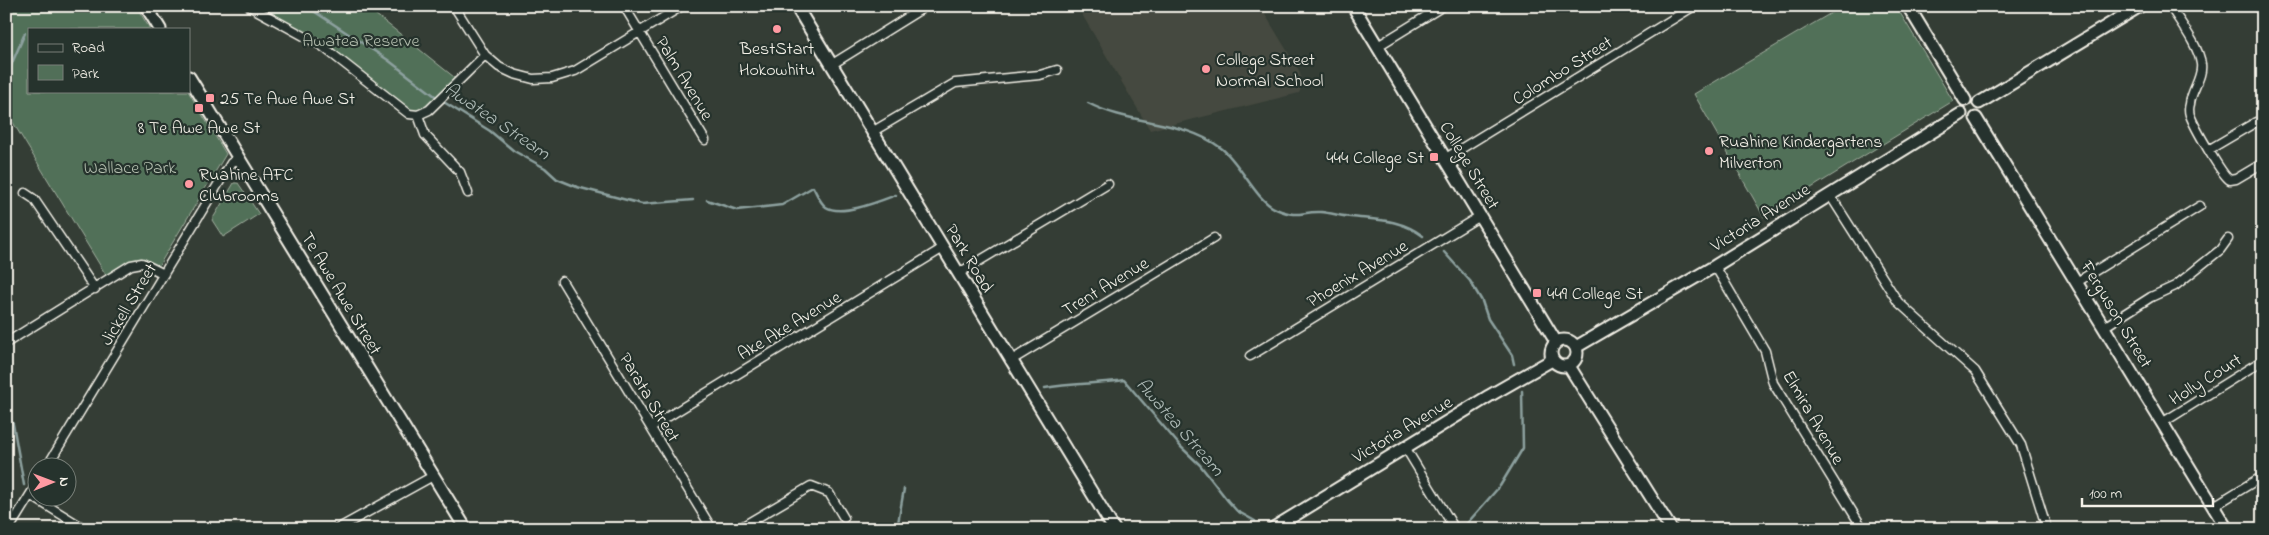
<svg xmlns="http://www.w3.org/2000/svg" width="2269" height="535" viewBox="0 0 2269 535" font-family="'Indie Flower',sans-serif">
<rect width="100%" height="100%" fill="#343d35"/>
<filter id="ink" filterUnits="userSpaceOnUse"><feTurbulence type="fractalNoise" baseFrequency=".02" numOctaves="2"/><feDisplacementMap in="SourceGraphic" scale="10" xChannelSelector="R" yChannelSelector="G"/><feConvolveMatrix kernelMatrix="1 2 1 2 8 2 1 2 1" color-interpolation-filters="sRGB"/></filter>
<g filter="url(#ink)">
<path fill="#45493f" d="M1077,6H1260L1300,72L1302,87L1299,93L1150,130Z"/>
<path fill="#516f58" stroke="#a2b0a0" d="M6,6H136L150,29H29V91H188L226,154L158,267L142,263L109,280L6,111Z
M249,6H365L459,81L429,110L409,114L322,46Z
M1843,6H1896L1953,101L1764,217L1694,94Z
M234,183H238L259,214L223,237L212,220Z"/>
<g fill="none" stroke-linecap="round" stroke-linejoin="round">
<path stroke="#8da19f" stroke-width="2.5" d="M306,6L388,60L439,99L490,131L514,151L545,168L557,179L577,187L642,204L693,200
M6,77L25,33
M1088,103C1129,125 1183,119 1221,148C1240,162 1255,200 1276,209C1299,219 1301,211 1321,212C1331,213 1341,216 1351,217C1378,220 1400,219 1423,236
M707,200L737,210L782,205L813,187C817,194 820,203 826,207C841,217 880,201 896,195
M1444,252L1470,281L1482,301L1488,319L1512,355L1514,364
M1045,388C1071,383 1098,384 1124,380L1181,447L1200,465L1228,501L1237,511L1255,521
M6,415L13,424L24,485
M1463,528L1500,486L1523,448L1522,391
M897,529L904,489"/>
<g stroke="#f4f1e8" stroke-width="11">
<path id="street" d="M249,6L322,46L409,114L418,115L429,110L485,55
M454,6L485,55L499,67L514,74L533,79L552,78L575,71L682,6
M624,6L705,140
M2170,6C2179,21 2199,46 2201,64C2203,78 2191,90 2190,104C2189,107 2189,112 2190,115C2194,126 2222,176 2230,180L2236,179L2263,163
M1378,46L1443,6
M831,65L926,6
M418,115L425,135L460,172L468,193
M872,132L955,83L1040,75L1057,70
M2210,149L2256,122L2263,120
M1446,158L1694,6
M25,193L34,199L95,289
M1830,195L1898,302L1975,371L2021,445L2047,529
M1715,266L1765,351L1773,383L1863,529
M959,273L1108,184
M562,281L712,529
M2077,282L2200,206
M2104,327L2151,297L2175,286L2220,250L2228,239
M6,343L131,265L142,263L164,274
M1250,356L1480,216
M1010,361L1214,238
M2162,423L2263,360
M651,427L943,248
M1405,447L1455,529
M46,468L231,163L238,159
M30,495L85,529
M2214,506L2263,476
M9,529L38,482
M337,529L433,476
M738,529L811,486L829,493L844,518"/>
</g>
<g stroke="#f4f1e8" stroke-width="15">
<path id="secondary" d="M146,6L160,29
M796,6L1114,529
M1353,6L1556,342
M1908,6L1965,100
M189,77L466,529
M1979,103L2140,6
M1976,118L2227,529
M1551 353a13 13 0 1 1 26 0a13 13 0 1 1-26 0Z
M1576,347L1715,266L1961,114
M1569,366L1671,529
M1272,529L1489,396L1552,360"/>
</g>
<use href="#street" stroke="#26332d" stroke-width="8"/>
<use href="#secondary" stroke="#26332d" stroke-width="11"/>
</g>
</g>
<g fill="#ff9aa2" stroke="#26332d" stroke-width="2">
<circle cx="777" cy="29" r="5"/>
<circle cx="1206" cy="69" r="5"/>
<rect x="205" y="93" width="10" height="10" rx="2.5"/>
<rect x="194" y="103" width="10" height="10" rx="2.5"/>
<circle cx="1709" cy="151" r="5"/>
<rect x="1429" y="152" width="10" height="10" rx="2.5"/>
<circle cx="189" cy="184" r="5"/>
<rect x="1532" y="288" width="10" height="10" rx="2.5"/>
</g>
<g text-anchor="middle" stroke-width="4.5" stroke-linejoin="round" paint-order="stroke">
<g font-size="18" fill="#b3bdae" stroke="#26332d">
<text x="361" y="46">Awatea Reserve</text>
<text x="130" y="173">Wallace Park</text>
</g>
<g font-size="18" fill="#f4f1e8" stroke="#26332d" text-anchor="start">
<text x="777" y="54" text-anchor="middle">BestStart<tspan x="777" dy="21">Hokowhitu</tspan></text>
<text x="1216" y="65">College Street<tspan x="1216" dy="21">Normal School</tspan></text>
<text x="220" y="104">25 Te Awe Awe St</text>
<text x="199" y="133" text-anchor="middle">8 Te Awe Awe St</text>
<text x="1719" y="147">Ruahine Kindergartens<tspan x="1719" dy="21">Milverton</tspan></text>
<text x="1424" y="163" text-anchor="end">444 College St</text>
<text x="199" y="180">Ruahine AFC<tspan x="199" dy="21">Clubrooms</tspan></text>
<text x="1547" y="299">449 College St</text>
</g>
<g font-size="18" fill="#f4f1e8" stroke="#26332d">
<text transform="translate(1562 70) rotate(-32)" y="6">Colombo Street</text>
<text transform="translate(685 78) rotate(59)" y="6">Palm Avenue</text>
<text transform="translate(1470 165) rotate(59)" y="6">College Street</text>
<text transform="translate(1760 217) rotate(-32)" y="6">Victoria Avenue</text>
<text transform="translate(970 258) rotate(59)" y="6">Park Road</text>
<text transform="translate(1357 273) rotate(-31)" y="6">Phoenix Avenue</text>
<text transform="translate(1105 286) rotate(-31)" y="6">Trent Avenue</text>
<text transform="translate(342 293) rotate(59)" y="6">Te Awe Awe Street</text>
<text transform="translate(128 304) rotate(-59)" y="6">Jickell Street</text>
<text transform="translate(2117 314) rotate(59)" y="6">Ferguson Street</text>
<text transform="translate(789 325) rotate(-31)" y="6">Ake Ake Avenue</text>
<text transform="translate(2205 379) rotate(-32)" y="6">Holly Court</text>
<text transform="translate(650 397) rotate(59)" y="6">Parata Street</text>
<text transform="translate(1814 417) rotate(60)" y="6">Elmira Avenue</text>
<text transform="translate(1402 429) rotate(-31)" y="6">Victoria Avenue</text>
</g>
<g font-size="19" font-style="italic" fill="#afbbb7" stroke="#26332d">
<text transform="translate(498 120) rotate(34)" y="7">Awatea Stream</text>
<text transform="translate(1181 426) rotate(49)" y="7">Awatea Stream</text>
</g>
</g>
<rect width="2269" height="535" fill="none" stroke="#26332d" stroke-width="25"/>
<rect x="12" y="12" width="2244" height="510" fill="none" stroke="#f4f1e8" stroke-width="2" filter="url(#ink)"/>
<rect x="28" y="28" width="162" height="65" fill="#26332d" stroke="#787f78"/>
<rect x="38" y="44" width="25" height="8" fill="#26332d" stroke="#787f78"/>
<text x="72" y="52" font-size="15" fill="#f4f1e8">Road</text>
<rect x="38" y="65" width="25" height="15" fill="#516f58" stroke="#787f78"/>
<text x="72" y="78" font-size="15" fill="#f4f1e8">Park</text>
<g transform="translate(52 482) rotate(89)"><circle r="24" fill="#26332d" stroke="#787f78"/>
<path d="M0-4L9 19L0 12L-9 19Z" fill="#ff9aa2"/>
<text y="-8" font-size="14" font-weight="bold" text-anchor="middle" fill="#f4f1e8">N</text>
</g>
<path d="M2082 498v8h131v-8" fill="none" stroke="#f4f1e8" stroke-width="2.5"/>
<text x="2089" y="498" font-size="15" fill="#f4f1e8" stroke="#26332d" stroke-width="4" paint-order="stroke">100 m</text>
</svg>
